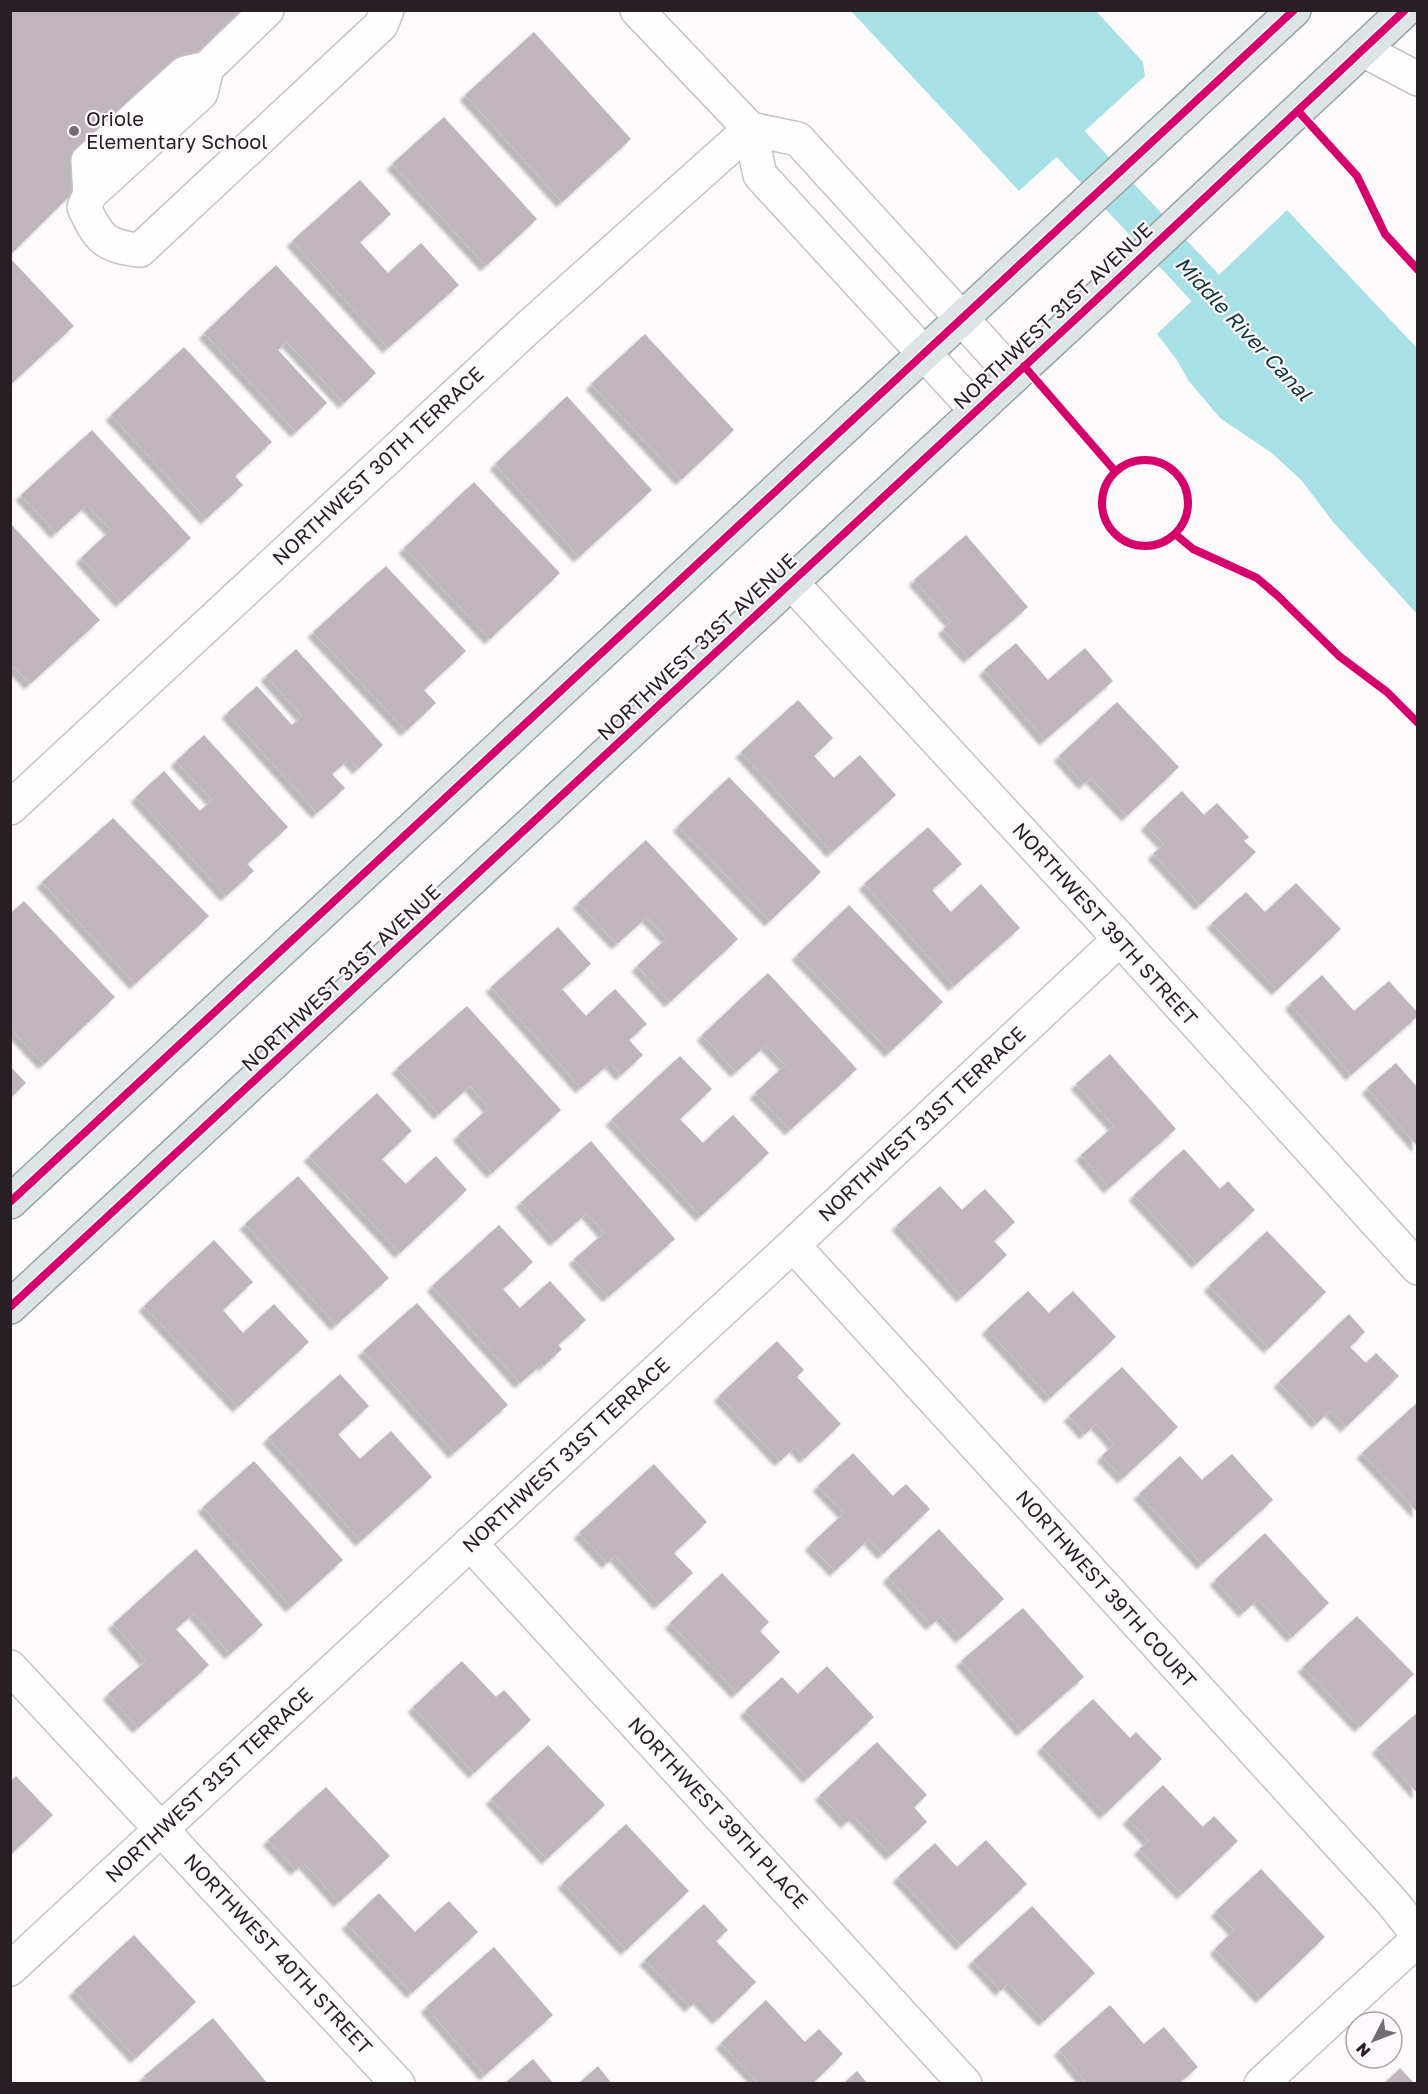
<svg xmlns="http://www.w3.org/2000/svg" width="1428" height="2094" viewBox="0 0 1428 2094" font-family="'Golos Text',sans-serif">
<defs>
<filter id="shadow"><feDropShadow dx="-5.5" dy="5.5" stdDeviation="1.5" flood-color="#0004"/></filter>
</defs>
<rect width="100%" height="100%" fill="#fdfafc"/>
<path fill="#a8e1e5" d="M851,11H1096L1143,62L1145,76L1019,191Z
M1287,210L1417,348V614L1333,522L1302,481L1273,454L1220,418L1188,380L1177,360L1157,334Z"/>
<g fill="none" stroke-linecap="round" stroke-linejoin="round">
<path stroke="#a8e1e5" stroke-width="38" d="M1036,107L1241,326"/>
</g>
<path fill="#c0b5bc" filter="url(#shadow)" d="M10,10H258L13,252L10,251Z
M534,32L631,139L562,202L465,95Z
M444,117L537,219L486,266L392,164Z
M360,180L391,214L360,242L388,273L421,243L459,285L388,348L292,241Z
M10,258L74,326L10,385Z
M276,265L376,373L344,403L287,342L278,350L327,403L296,432L204,333Z
M645,334L734,430L681,480L591,384Z
M184,347L272,442L235,476L243,485L206,519L111,415Z
M567,396L652,490L579,557L495,464Z
M92,430L191,538L121,602L81,558L111,530L87,505L56,533L21,495Z
M474,482L560,573L490,639L404,548Z
M10,523L100,620L30,684L10,663Z
M966,535L1028,607L969,658L943,629L951,622L914,580Z
M386,566L466,651L424,690L436,703L406,731L313,632Z
M1016,643L1048,680L1085,648L1113,681L1045,740L984,670Z
M296,649L383,745L358,769L349,759L332,774L345,788L317,813L227,713L257,686L292,725L302,716L266,676Z
M798,700L833,738L814,756L834,778L860,755L896,795L832,852L741,752Z
M1117,702L1179,767L1127,816L1091,778L1084,784L1059,756Z
M204,735L288,827L247,864L254,871L226,896L136,797L164,771L200,811L212,800L176,761Z
M729,777L821,872L770,921L678,826Z
M1182,791L1204,815L1217,803L1249,837L1244,841L1256,852L1200,905L1153,854L1164,844L1146,825Z
M113,818L209,916L135,984L42,882Z
M928,827L962,864L932,890L951,912L981,884L1020,928L954,986L864,884Z
M646,840L738,939L670,1002L637,966L667,938L647,917L617,944L578,903Z
M1296,883L1341,929L1277,990L1212,923L1246,892L1265,912Z
M24,901L115,997L44,1064L10,1028V914Z
M849,905L943,1002L890,1052L797,955Z
M558,927L591,964L562,989L586,1016L615,989L647,1024L629,1040L643,1055L621,1075L610,1063L581,1088L491,987Z
M768,973L857,1069L790,1130L755,1093L785,1065L766,1045L736,1072L702,1035Z
M1322,975L1354,1011L1389,981L1418,1013V1016L1351,1075L1290,1004Z
M467,1006L561,1110L492,1173L458,1135L489,1108L470,1086L439,1114L397,1068Z
M1110,1054L1176,1129L1109,1188L1081,1155L1114,1126L1076,1084Z
M680,1056L712,1089L680,1119L703,1143L733,1115L769,1153L701,1216L611,1120Z
M1396,1063L1418,1088V1147L1367,1088Z
M10,1066L26,1083L10,1098Z
M377,1093L412,1131L382,1159L406,1184L436,1156L467,1190L400,1253L309,1156Z
M591,1141L675,1239L608,1297L574,1259L604,1233L587,1213L555,1241L521,1202Z
M1184,1149L1220,1189L1228,1181L1255,1210L1197,1263L1134,1195Z
M298,1176L389,1278L336,1325L245,1224Z
M940,1186L962,1210L985,1189L1015,1222L994,1241L1007,1255L962,1297L897,1225Z
M499,1225L533,1262L503,1289L520,1308L550,1281L586,1320L558,1345L562,1349L544,1366L542,1364L520,1383L432,1286Z
M1267,1231L1326,1292L1269,1348L1209,1286Z
M214,1240L253,1282L223,1310L243,1333L274,1304L309,1342L238,1407L144,1306Z
M1028,1291L1049,1313L1073,1291L1116,1337L1050,1398L987,1329Z
M417,1303L508,1405L454,1453L363,1351Z
M1349,1314L1365,1332L1350,1347L1366,1363L1376,1353L1399,1376L1346,1427L1330,1411L1317,1423L1279,1382Z
M777,1341L804,1370L797,1377L841,1424L805,1458L795,1447L780,1461L719,1396Z
M1122,1367L1178,1427L1123,1478L1102,1456L1114,1444L1096,1424L1085,1434L1069,1416Z
M340,1374L369,1406L338,1434L360,1459L391,1431L432,1477L361,1541L268,1438Z
M1418,1402V1513L1362,1453Z
M853,1453L893,1496L906,1484L930,1509L883,1554L869,1539L835,1571L810,1545L844,1513L818,1486Z
M1232,1454L1273,1500L1202,1564L1139,1494L1180,1456L1202,1480Z
M254,1461L343,1560L291,1607L203,1507Z
M654,1464L707,1522L674,1553L693,1573L659,1604L615,1556L607,1563L579,1533Z
M939,1529L1004,1599L961,1638L941,1616L931,1625L888,1577Z
M1265,1533L1329,1603L1292,1637L1258,1599L1244,1612L1215,1580Z
M196,1549L263,1625L230,1654L194,1613L176,1629L209,1665L138,1728L108,1694L146,1661L113,1624Z
M722,1573L769,1622L760,1631L780,1652L737,1693L670,1623Z
M1023,1608L1084,1677L1022,1731L961,1661Z
M1357,1616L1414,1674L1360,1727L1303,1667Z
M462,1661L496,1697L504,1690L531,1720L474,1773L413,1707Z
M827,1666L874,1717L808,1778L745,1711L782,1677L798,1694Z
M1093,1699L1130,1738L1136,1732L1162,1759L1105,1814L1042,1747Z
M1418,1712V1794L1377,1748Z
M877,1742L927,1795L914,1807L927,1822L891,1855L854,1816L846,1823L820,1795Z
M548,1745L605,1805L547,1859L491,1799Z
M16,1776L53,1815L10,1855V1782Z
M1163,1785L1203,1827L1214,1816L1238,1841L1182,1894L1139,1849L1149,1841L1128,1819Z
M326,1787L390,1856L339,1902L304,1863L296,1870L268,1840Z
M626,1824L689,1891L626,1950L563,1883Z
M986,1840L1027,1884L961,1945L898,1877L935,1843L957,1867Z
M1261,1869L1325,1937L1261,1998L1215,1949L1234,1930L1216,1911Z
M379,1893L415,1932L449,1901L478,1932L412,1993L347,1924Z
M704,1904L728,1930L716,1941L756,1982L718,2019L698,1999L690,2007L645,1960Z
M1032,1906L1095,1973L1044,2021L1008,1983L1001,1991L973,1961Z
M134,1935L196,2002L136,2058L74,1991Z
M494,1947L553,2015L485,2075L426,2007Z
M766,2000L805,2042L819,2029L843,2054L812,2084H759L721,2043Z
M1110,2005L1144,2044L1164,2027L1198,2067L1178,2084H1087L1059,2050Z
M213,2018L268,2084H150L144,2076Z
M533,2059L554,2084H504Z
M598,2066L612,2084H578Z
M1400,2068L1415,2084H1384Z
M857,2071L868,2084H843Z"/>
<g fill="none" stroke-linecap="round" stroke-linejoin="round">
<g stroke="#c8c2c6" stroke-width="36">
<path id="minor" d="M267,10L207,68L201,93L90,194L84,207C98,238 105,247 140,250L381,25L387,10
M637,10L750,129L760,175L976,410
M1363,50L1418,79
M750,129L798,139L1014,376
M90,194L88,161L185,73L207,68
M791,582L1120,939L1418,1268
M10,808L532,324L750,129
M793,1245L1392,1902L1418,1935
M470,1543L965,2084
M10,1667L398,2084
M10,1969L793,1245L1120,939
M1261,2084L1418,1939"/>
</g>
<g stroke="#99a4a6" stroke-width="36">
<path id="major" d="M10,1202L1294,10
M10,1307L1097,299L1405,10"/>
</g>
<use href="#minor" stroke="#fffeff" stroke-width="33"/>
<use href="#major" stroke="#dde4e5" stroke-width="33"/>
<g stroke="#fef9fc" stroke-width="11">
<path id="cycleway" d="M1298,111L1357,176L1385,234L1418,270
M1024,366L1115,471
M1102 503a43 43 0 1 1 86 0a43 43 0 1 1-86 0Z
M1175,534L1193,549L1257,578L1278,596L1339,656L1387,692L1418,723
M10,1202L1294,10
M10,1307L1097,299L1405,10"/>
</g>
<use href="#cycleway" stroke="#d6006c" stroke-width="8"/>
</g>
<circle fill="#736c70" stroke="#fef9fc" stroke-width="2" cx="74" cy="131" r="6"/>
<g text-anchor="middle" stroke-width="4.5" stroke-linejoin="round" paint-order="stroke">
<g font-size="20" fill="#281f25" stroke="#fef9fc" text-anchor="start">
<text x="86" y="126">Oriole<tspan x="86" dy="23">Elementary School</tspan></text>
</g>
<g font-size="20" fill="#281f25" stroke="#fef9fc">
<text transform="translate(1053 316) rotate(-43)" y="7">NORTHWEST 31ST AVENUE</text>
<text transform="translate(378 466) rotate(-43)" y="7">NORTHWEST 30TH TERRACE</text>
<text transform="translate(697 647) rotate(-43)" y="7">NORTHWEST 31ST AVENUE</text>
<text transform="translate(1105 924) rotate(48)" y="7">NORTHWEST 39TH STREET</text>
<text transform="translate(341 978) rotate(-43)" y="7">NORTHWEST 31ST AVENUE</text>
<text transform="translate(922 1124) rotate(-43)" y="7">NORTHWEST 31ST TERRACE</text>
<text transform="translate(566 1455) rotate(-43)" y="7">NORTHWEST 31ST TERRACE</text>
<text transform="translate(1106 1589) rotate(48)" y="7">NORTHWEST 39TH COURT</text>
<text transform="translate(209 1785) rotate(-43)" y="7">NORTHWEST 31ST TERRACE</text>
<text transform="translate(718 1813) rotate(47)" y="7">NORTHWEST 39TH PLACE</text>
<text transform="translate(278 1954) rotate(47)" y="7">NORTHWEST 40TH STREET</text>
</g>
<g font-size="21" font-style="italic" fill="#123a3c" stroke="#fef9fc">
<text transform="translate(1243 329) rotate(47)" y="7">Middle River Canal</text>
</g>
</g>
<rect width="1428" height="2094" fill="none" stroke="#281f25" stroke-width="24"/>
<g transform="translate(1374 2040) rotate(228)"><circle r="28" fill="#fef9fc" stroke="#a8a2a6" stroke-width="1.5"/>
<path d="M0-4.5L10 22L0 15L-10 22Z" fill="#736c70"/>
<text y="-9" font-size="16" font-weight="bold" text-anchor="middle" fill="#281f25">N</text>
</g>
</svg>
